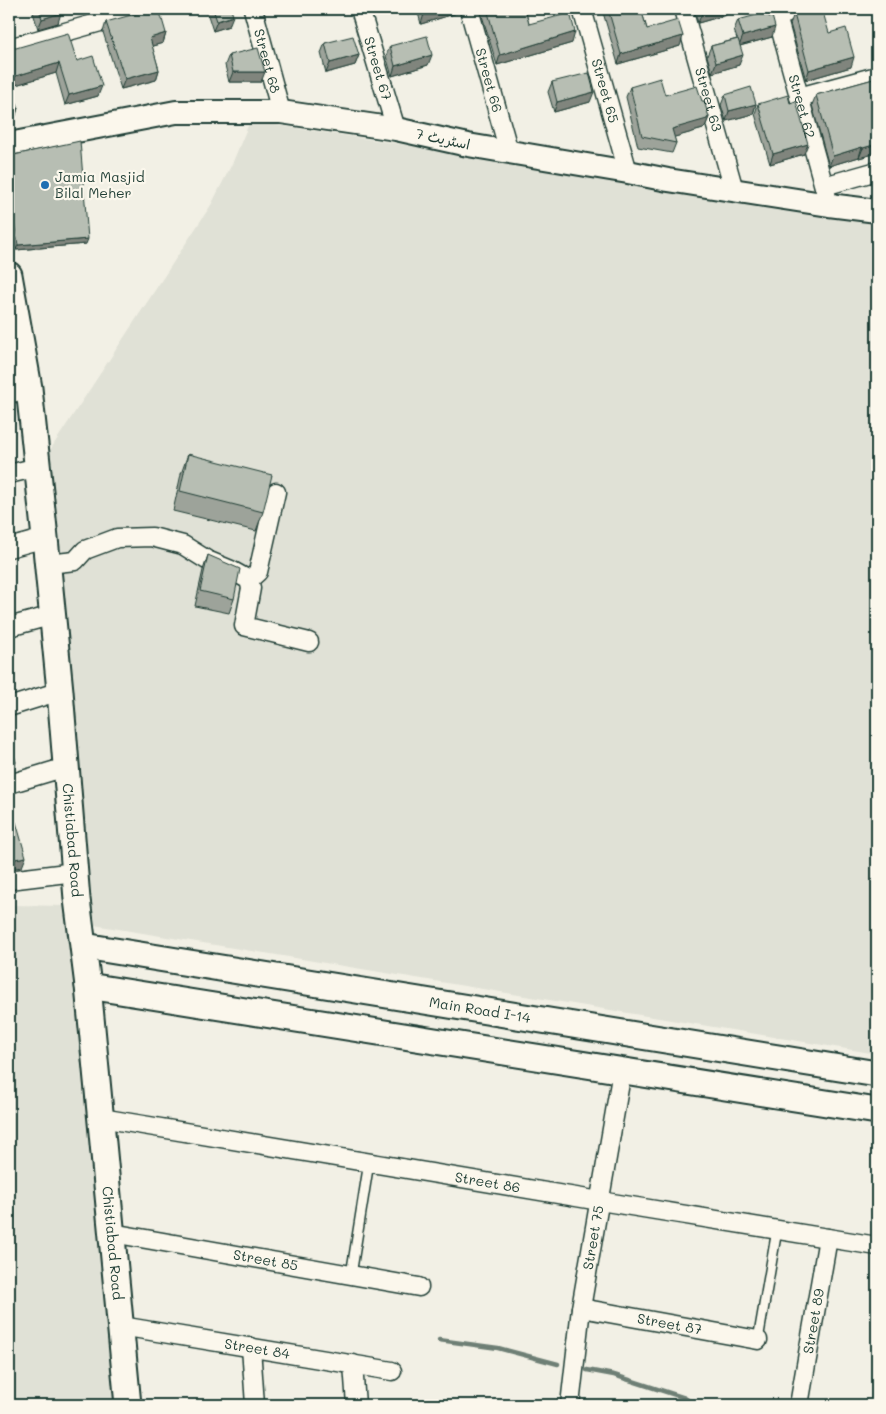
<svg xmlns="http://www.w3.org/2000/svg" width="886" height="1414" viewBox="0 0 886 1414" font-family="Mali,'Playpen Sans Arabic',sans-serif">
<rect width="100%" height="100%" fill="#f2f0e5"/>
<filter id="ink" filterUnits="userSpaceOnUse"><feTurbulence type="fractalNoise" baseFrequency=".02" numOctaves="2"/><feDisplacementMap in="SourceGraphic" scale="10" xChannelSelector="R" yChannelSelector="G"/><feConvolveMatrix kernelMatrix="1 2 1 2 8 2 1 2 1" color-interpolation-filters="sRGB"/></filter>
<g filter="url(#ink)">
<path fill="#e0e1d6" d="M250,121L877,217V1054L94,925L50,450L211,205L232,164Z
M9,905L67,906L95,1184L114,1405H9Z"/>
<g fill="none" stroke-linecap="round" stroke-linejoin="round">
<path stroke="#6e7f75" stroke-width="4.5" d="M439,1340L498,1348L558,1364
M587,1370L614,1375L685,1398L695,1405"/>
<g stroke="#1f3d34" stroke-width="12">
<path id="service" d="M351,1275L369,1162
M758,1340L777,1230"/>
</g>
<g stroke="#1f3d34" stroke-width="21">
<g id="minor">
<path id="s1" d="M253,9L281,112"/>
<path id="s2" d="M360,9L396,129"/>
<path id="s3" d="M469,9L509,152"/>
<path id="s4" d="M582,9L628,172"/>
<path id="s5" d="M683,9L734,190"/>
<path id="s6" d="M775,9L829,205"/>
<path d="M778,16L803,9"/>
<path d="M9,48L146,9"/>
<path d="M799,97L877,76"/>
<path d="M824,186L877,171"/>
<path d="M9,394L29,388"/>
<path d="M9,474L38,467"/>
<path d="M9,548L45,538"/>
<path d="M48,564L75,561L85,550L117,538L152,537L183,545L207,560L231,570L249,580L251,588L244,626L309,642"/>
<path d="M249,580L258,572L276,492"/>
<path d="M9,627L53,615"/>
<path d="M9,707L60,691"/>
<path d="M9,784L66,767"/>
<path d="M9,880L75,872"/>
<path id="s7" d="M101,1118L600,1201L877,1246"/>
<path id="s8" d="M112,1233L419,1287"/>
<path id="s9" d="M581,1308L758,1340"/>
<path id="s10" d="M121,1326L392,1371"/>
<path d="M251,1347L255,1405"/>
<path d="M353,1364L356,1405"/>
<path id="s11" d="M570,1405L581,1308L622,1071"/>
<path id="s12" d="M799,1405L828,1238"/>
</g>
</g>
<g stroke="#1f3d34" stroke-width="26">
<path id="tertiary" d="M9,144L176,112H281L396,129L468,145L628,172L668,180L829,205L877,211"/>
</g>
<g stroke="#1f3d34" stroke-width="29">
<g id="secondary">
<path id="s13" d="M9,275L29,388L45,538L60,691L77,899L88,986L128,1405"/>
<path id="s14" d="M84,946L877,1074"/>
<path d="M88,986L877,1111"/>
</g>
</g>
<use href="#service" stroke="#fbf7ec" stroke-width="9"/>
<use href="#minor" stroke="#fbf7ec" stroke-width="18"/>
<use href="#tertiary" stroke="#fbf7ec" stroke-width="22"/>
<use href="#secondary" stroke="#fbf7ec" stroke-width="25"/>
</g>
<path fill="#9da39a" stroke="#1f3d34" d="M32,9H60L58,23L38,29Z
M206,9H231L229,26L213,31Z
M417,9H459L457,13L421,24Z
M480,9H525L529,24L572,43L497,65Z
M602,9H641L647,29L680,46L618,64Z
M694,9H729L726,15L698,23Z
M794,14L829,33L851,67L806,80L790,24Z
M738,20L772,37L740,46L739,65L712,73L707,56L711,46L737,39L734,30Z
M106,22L166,33L163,43L152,46L159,70L156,80L121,89L103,32Z
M325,43L359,55L355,65L326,73L321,53Z
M390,46L428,65L392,76L386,56Z
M9,47L77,61L98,96L65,105L56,73L12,86L18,108L15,118L9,120Z
M229,55L261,82H229L225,65Z
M877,78V153L859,158V157L829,166L812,105L816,95Z
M552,82L590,102L554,112L548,92Z
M630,87L665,95L702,101L709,117L705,127L703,129L674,137L676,143L672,153L638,147L626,97Z
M725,95L756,104L753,114L726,121L721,105Z
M758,104L804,154L770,164L755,114Z
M9,156L86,244L16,250L9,210Z
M188,454L263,512L256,531L173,511L181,474Z
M208,555L234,599L229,613L195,606L203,570Z"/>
<path fill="#80857d" stroke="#1f3d34" d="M98,9H108L97,12Z
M442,9H459L457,13L421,24L424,14Z
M718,9H729L726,15L698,23L702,13Z
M61,13L58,23L38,29L42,19Z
M233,16L229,26L213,31L217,21Z
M775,27L772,37L739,46L743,36Z
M575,32L572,43L497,65L500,55Z
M166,33L163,43L146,48L150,38Z
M683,36L680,46L618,64L621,54Z
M359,55L355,65L326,73L330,63Z
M432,55L428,65L392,76L395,66Z
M743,55L739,65L712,73L716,63Z
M854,57L851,67L806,80L809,70Z
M59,63L56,73L9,87V78Z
M159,70L156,80L121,89L125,79Z
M233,72H265L261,82H229Z
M102,86L98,96L65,105L69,95Z
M594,92L590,102L554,112L557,102Z
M756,104L753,114L726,121L729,111Z
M18,108L15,118L9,120V111Z
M709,117L705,127L703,129L668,139L672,129Z
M808,144L804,154L770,164L773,154Z
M877,144V153L859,158L863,148Z
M862,147L859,157L829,166L833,156Z
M88,239L86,244L16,250L18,245Z
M14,684L10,694H9V685Z
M16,762L13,772L9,773V764Z
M26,857L22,867L9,869V860Z"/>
<path fill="#b7beb3" stroke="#1f3d34" d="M39,9H60L61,13L42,19Z
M153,9H159L166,33L150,38L159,70L125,79L106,22Z
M213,9H231L233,16L217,21Z
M423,9H442L424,14Z
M487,9H525L529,24L570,13L575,32L500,55Z
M608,9H641L647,29L678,20L683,36L621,54Z
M700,9H718L702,13Z
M810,9H822L829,33L846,28L854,57L809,70L794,14Z
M768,12L769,17L772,16L775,27L743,36L738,20Z
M68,33L77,61L93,56L102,86L69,95L59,63L9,78L18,108L9,111V47L16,48Z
M353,36L359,55L330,63L325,43Z
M427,36L432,55L395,66L390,46Z
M738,39L743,55L716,63L711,46Z
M258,48L265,72H233L229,55Z
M589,73L594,92L557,102L552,82Z
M660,78L665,95L697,86L702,101H704L709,117L707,118V119L672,129L676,143L642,136L630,87Z
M877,78V144L863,148L862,147L833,156L816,95Z
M751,87L756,104L729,111L725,95Z
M788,95L790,103L796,101L808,144L773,154L758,104Z
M80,141L88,239L18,245L9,194V156Z
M188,454L272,475L263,512L180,491Z
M208,555L240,569L234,599L200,591Z
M9,668L14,684L9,685Z
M9,737L16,762L9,764Z
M9,820L10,823L16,822L26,857L9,860Z"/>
</g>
<circle fill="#1f6fb2" stroke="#fbf7ec" stroke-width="2" cx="45" cy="185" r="5"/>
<g text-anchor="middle" stroke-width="4.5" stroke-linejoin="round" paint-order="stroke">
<g font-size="14" fill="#1f3d34" stroke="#fbf7ec">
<text dy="5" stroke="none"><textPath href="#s1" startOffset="54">Street 68</textPath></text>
<text dy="5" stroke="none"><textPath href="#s2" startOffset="62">Street 67</textPath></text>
<text dy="5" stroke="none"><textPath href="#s3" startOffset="74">Street 66</textPath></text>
<text dy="5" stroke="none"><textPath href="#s4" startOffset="85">Street 65</textPath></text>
<text dy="5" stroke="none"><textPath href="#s5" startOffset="94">Street 63</textPath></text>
<text dy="5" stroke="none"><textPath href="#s6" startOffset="101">Street 62</textPath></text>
<text transform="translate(443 139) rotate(12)" y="5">اسٹریٹ 7</text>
<text dy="5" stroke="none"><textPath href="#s13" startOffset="569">Chistiabad Road</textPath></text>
<text dy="5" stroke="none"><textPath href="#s14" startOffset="401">Main Road I-14</textPath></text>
<text dy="5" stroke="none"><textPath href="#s7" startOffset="392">Street 86</textPath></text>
<text dy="5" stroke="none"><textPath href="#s11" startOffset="169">Street 75</textPath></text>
<text dy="5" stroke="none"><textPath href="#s13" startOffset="974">Chistiabad Road</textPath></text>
<text dy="5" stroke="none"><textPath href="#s8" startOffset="156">Street 85</textPath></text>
<text dy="5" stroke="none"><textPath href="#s12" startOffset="85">Street 89</textPath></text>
<text dy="5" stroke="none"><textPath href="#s9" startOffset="90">Street 87</textPath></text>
<text dy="5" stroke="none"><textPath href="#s10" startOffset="138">Street 84</textPath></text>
</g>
<g font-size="14" fill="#1f3d34" stroke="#fbf7ec" text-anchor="start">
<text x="55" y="182">Jamia Masjid<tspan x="55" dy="16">Bilal Meher</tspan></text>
</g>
</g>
<rect width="886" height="1414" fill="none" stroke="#fbf7ec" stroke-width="30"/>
<rect x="15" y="15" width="856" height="1384" fill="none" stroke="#1f3d34" stroke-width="2" filter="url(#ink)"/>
</svg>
